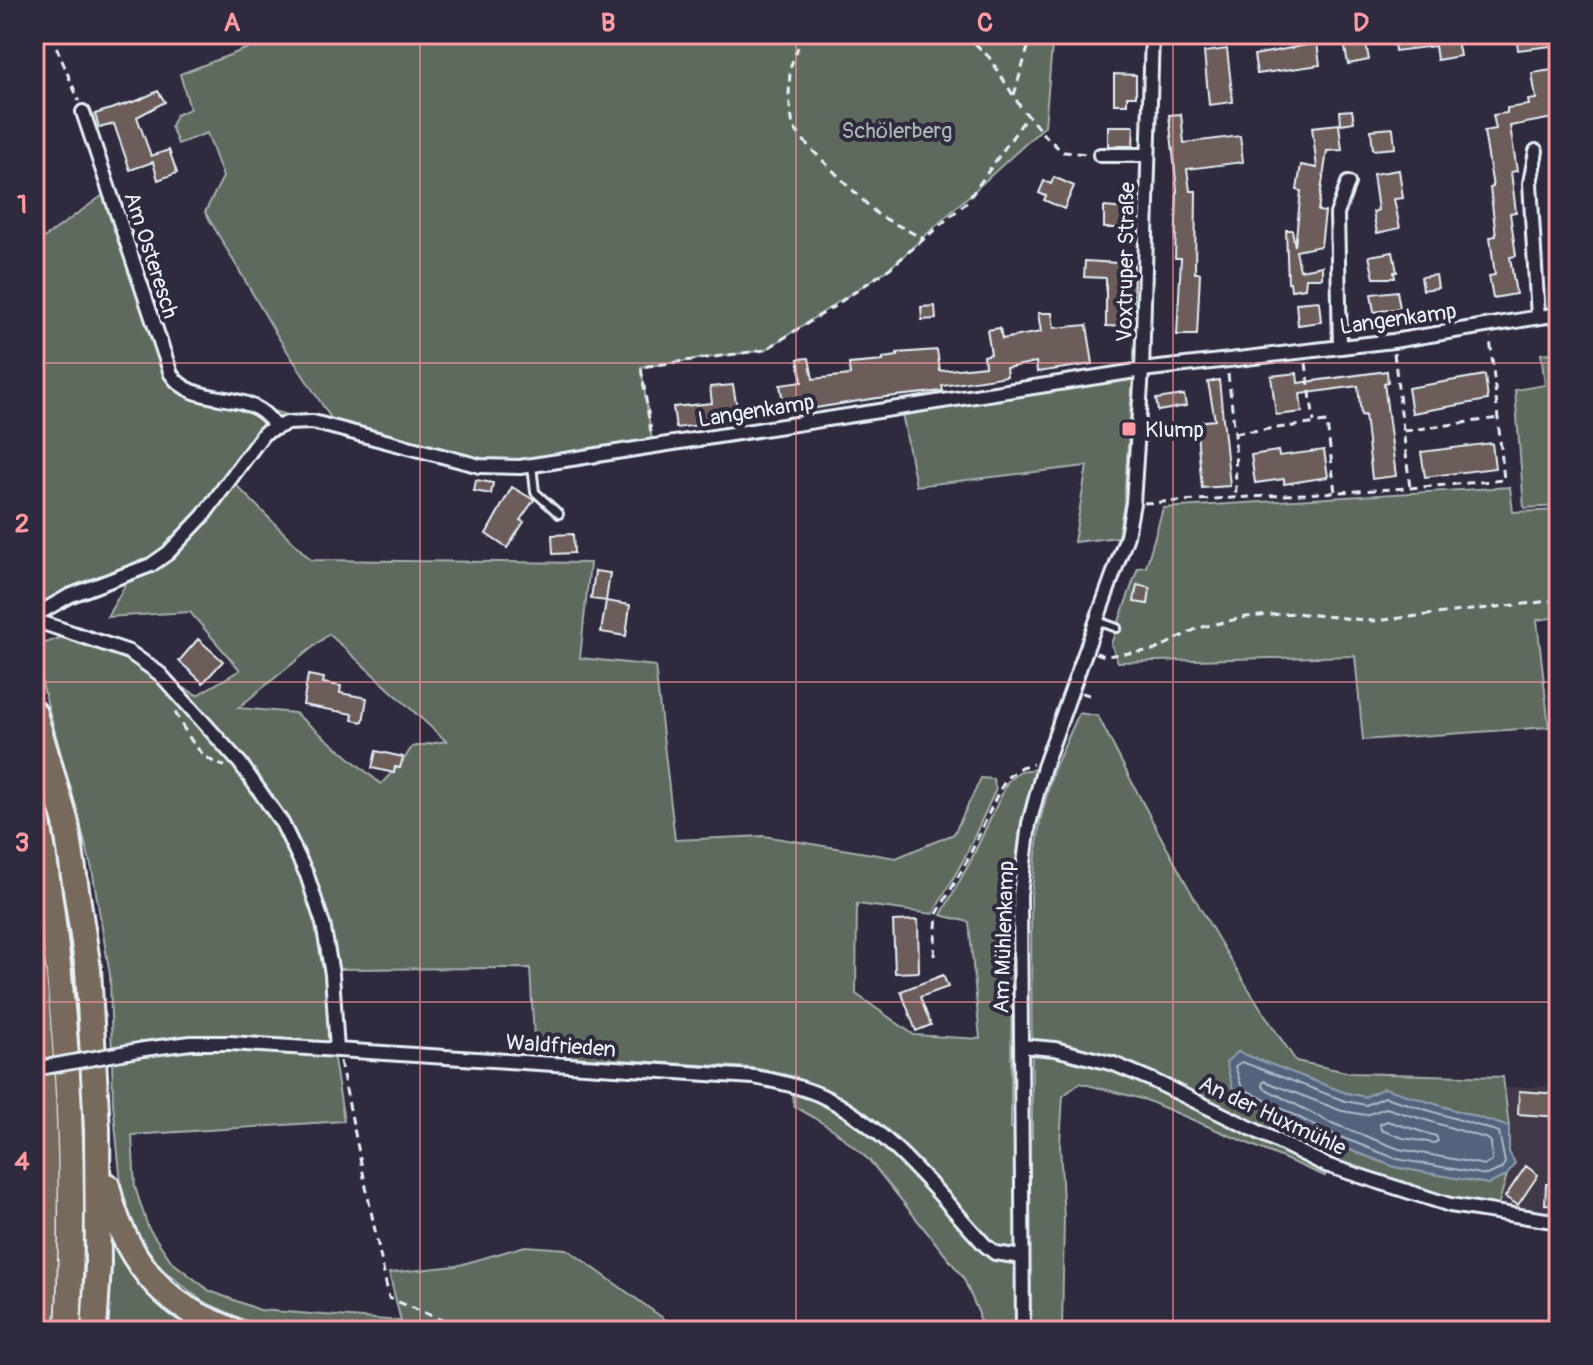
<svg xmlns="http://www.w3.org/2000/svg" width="1593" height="1365" viewBox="0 0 1593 1365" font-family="Pangolin,sans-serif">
<rect width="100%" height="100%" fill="#2f2a3d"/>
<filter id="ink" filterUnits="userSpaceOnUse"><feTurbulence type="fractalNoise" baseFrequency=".0125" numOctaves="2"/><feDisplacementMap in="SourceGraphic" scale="16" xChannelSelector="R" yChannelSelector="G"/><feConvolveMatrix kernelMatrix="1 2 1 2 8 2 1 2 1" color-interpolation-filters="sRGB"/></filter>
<g filter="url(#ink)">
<path fill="#413946" d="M1559,1085V1222L1496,1212L1507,1175L1515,1163L1509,1152V1127L1505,1088Z"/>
<path fill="#5f6a5f" stroke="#a4aeac" stroke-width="2" fill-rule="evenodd" d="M247,34H1053L1045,126L890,268L765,350L641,367L653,447L480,466L338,429L278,337L205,212L223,177L207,133L178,144L171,126L176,115L190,109L180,74L248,48Z
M110,190L179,385L313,422L275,426L230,479L311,560L590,563L580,658L655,666L675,840L764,836L896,858L954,834L981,778L993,779L996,789L964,859L933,914L857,904L856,994L914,1035L980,1039L969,922L941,915L970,862L1008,781L1020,771L1036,769L1021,821L1012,895L1011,1128L1032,1138L1031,896L1040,821L1053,771L1079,713L1098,716C1159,836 1219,950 1296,1061L1351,1073L1503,1077L1509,1127L1384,1088L1365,1097L1346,1093L1238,1052L1234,1093L1321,1139L1395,1167L1489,1184L1507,1175L1496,1212L1326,1166L1325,1176L1146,1100L1080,1083L1063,1096L1060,1144L1064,1220L1062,1331H980L979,1314L963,1277L870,1161L834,1130L794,1106L793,1093L797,1077L754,1068L535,1055L530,968L326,969L329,1029L344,1121L132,1135L135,1187L148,1227L172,1262L210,1291L260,1310L401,1321L389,1273L456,1266L525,1246L567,1249L681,1331H334L249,1322L202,1301L161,1268L137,1234L122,1194L113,1103L110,975L92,869L34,654V647L60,638L65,633L97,641L197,695L240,670L190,612L107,617L131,575L49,607L34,605V245ZM329,634L446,741L412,747L403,761L381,784L295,713L238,708Z
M1559,352V506L1524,508L1515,390L1545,385L1541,354Z
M1133,372L1124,503L1118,537L1074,542L1087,466L916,486L901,408Z
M1510,487L1513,512L1559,510V617L1537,620L1549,727L1363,740L1355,656L1118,662L1111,644L1138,568L1146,567L1163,508Z
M109,1227L218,1331H107Z"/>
<path fill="#52637d" stroke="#8e9cae" stroke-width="2" d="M1238,1052L1346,1093L1365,1097L1384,1088L1509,1127V1152L1515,1163L1507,1175L1489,1184L1395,1167L1321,1139L1234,1093L1226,1062Z"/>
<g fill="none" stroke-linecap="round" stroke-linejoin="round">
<path stroke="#acb8c7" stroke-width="2" d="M1242,1062L1345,1101L1366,1105L1385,1097L1499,1132L1505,1163L1501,1169L1487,1175L1397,1159L1325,1131L1242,1088L1235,1066Z
M1264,1081L1342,1111L1366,1115L1386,1108L1488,1139L1491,1142L1492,1161L1485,1165L1399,1149L1329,1122L1264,1088L1262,1085Z
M1387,1121L1436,1136L1438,1141L1434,1143L1403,1138L1381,1130L1380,1124Z"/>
</g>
<path fill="#6c5d5a" stroke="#e8f1f8" stroke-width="2" d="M1393,34H1456L1460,56L1437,60L1435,46L1395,51Z
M1516,34H1559V45L1518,50Z
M1365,38L1369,60L1348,64L1344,42Z
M1317,43L1320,65L1257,74L1254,55Z
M1227,49L1233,102L1209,105L1204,52Z
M1559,69V117L1510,126L1517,171L1511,172L1516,212L1510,213L1516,256L1510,257L1516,294L1493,298L1489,276L1495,275L1490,237L1496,236L1490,188L1493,187L1484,131L1496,129L1493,115L1507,113V108L1529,105L1528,100L1536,99L1532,73Z
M1114,74L1136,75V96H1127V104H1114Z
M158,91L165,102L137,117L151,156L169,150L177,173L158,180L153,162L130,170L114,124L99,128L95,114L139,100Z
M1352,110L1354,122L1341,124L1340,111Z
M1181,114L1184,143L1240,136L1243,162L1187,169L1190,191H1196L1195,273H1200L1197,335H1177L1181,258H1175L1177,190L1169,115Z
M1339,124L1342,150L1327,151L1318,211L1325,212L1321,246L1296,251L1300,270L1322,266V278H1306L1305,288L1291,290L1290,282L1288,283L1286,230H1292L1295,246L1301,191L1297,190L1301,165L1317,168L1312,127Z
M1108,126H1134L1133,146H1108Z
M1393,128L1395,148L1373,150L1371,130Z
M1399,170L1403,198L1394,199L1400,228L1377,233L1373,212L1378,210L1373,174Z
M1054,177L1074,186L1064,209L1044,200L1046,196L1039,193L1044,181L1051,184Z
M1104,207L1127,209V228H1104Z
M1393,252L1397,272H1394L1395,278H1374L1369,256Z
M1085,261L1134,264L1133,327L1106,326V278L1084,277Z
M1436,275L1438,288L1423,290L1421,277Z
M1397,291L1400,308L1374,312L1371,294Z
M1319,301L1321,322L1298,325L1296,303Z
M935,306L936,319L922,320L921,307Z
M1038,313H1052L1054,328L1087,325L1093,364L1037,372L1036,362L1006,368L1007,376L942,386L943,391L877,398L785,413L780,385L802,382L798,359L809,358L813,379L850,375L849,364L883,361V358L898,356L897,353L937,350L940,371L985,366L984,356L991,354L987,330L1000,328L1002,339L1041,332Z
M1387,371L1388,383H1384L1396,476L1372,479L1365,415L1361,416L1358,386L1300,394L1302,412L1276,415L1271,376L1297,373L1298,383Z
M1485,375L1488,400L1412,413L1408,388Z
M1219,380L1230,486L1202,488L1196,422L1215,420L1208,382Z
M733,385L739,420L676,428L673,407L712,403L710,387Z
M1184,395L1186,406L1158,411L1156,399Z
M1492,443L1495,468L1425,477L1421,452Z
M1324,450L1328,477L1284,484V479L1255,483L1251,455L1278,451L1279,456Z
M476,480L493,483L491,494L474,491Z
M512,487L534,500L520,520L524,522L507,548L486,534Z
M573,534L574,553L553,554L552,535Z
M595,571L610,573L606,601L591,599Z
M1137,585L1150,588L1148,604L1134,602Z
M606,601L630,605L626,636L601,632Z
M198,639L223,661L203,683L179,661Z
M308,675L324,678L323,683L341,686L340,693L367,698L363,722L352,720L353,714L303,705Z
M376,751L403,757L400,768L395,767L394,773L372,768Z
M918,920L919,972L895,973L893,921Z
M943,975L948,987L920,997L931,1025L916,1031L901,991Z
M1519,1091L1559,1094V1117L1518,1114Z
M1526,1166L1538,1175L1518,1205L1505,1197Z
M1546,1184H1559V1205L1545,1204Z"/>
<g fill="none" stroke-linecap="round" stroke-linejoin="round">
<g stroke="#e8f1f8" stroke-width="12">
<path id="service" d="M532,465L535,492L559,514
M1098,621L1117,628"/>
</g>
<g stroke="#e8f1f8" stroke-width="18">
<path id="minor" d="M83,112L171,374C196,411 250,385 275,426
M1536,151L1530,183L1538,317
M1100,155H1147
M1340,346L1337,214L1348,183
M34,616L69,596L151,565L168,553L203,516L264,433L287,423L313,422L480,466L520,467L1142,370L1393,341L1559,314
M34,620L129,652L160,674L240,763L282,823L307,875L323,924L332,974L337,1050
M1021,1046L1055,1049L1114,1064L1152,1080L1326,1165L1450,1205L1559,1222
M144,1049L191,1043H230L754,1077C777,1081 799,1086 820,1095C887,1126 936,1192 985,1245L995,1253L1022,1257
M1023,1331L1020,895L1029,824L1044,767L1127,536L1133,503L1142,370L1152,34"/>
</g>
<g stroke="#e8f1f8" stroke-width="30">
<path id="motorway" d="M34,713L66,823L88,969L97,1129L98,1266L94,1331
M34,799C66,974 77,1153 68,1331
M34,975C46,1094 49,1212 42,1331
M107,1186C117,1234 145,1283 187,1309C201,1318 218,1324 233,1331"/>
</g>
<path stroke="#e8f1f8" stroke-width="3" stroke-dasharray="8 6" stroke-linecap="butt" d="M51,34L79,101
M803,34L790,68L789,97L793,127L810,148L878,215L924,239
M965,34L989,57L1020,106L1044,135L1063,152L1088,154
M1014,95L1032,34
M1394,353L1410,488
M1306,363L1314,422
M1228,374L1235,433L1236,498
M1404,431L1499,418
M651,432L641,367L765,350L830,309L890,268L966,203L1028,115
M1235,433L1327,422L1335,493
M1144,503L1410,488L1504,480L1490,337
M1096,653L1105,656L1155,650L1198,628L1246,617L1295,613L1374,621L1559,600
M1082,693L1093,696
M175,712C186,733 200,761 225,766
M934,956L937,914L967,861L999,791L1008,777L1021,767L1033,764
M340,1061L389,1298L468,1331"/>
<use href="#service" stroke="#2f2a3d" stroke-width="6"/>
<use href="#minor" stroke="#2f2a3d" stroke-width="12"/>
<use href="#motorway" stroke="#77695c" stroke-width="24"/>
<g stroke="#e8f1f8" stroke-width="18" stroke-linecap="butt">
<path id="minor-bridge" d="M34,1069L144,1049"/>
</g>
<use href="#minor-bridge" stroke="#2f2a3d" stroke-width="12"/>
</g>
</g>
<path fill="none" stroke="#ff9aa2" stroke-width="2" stroke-opacity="0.55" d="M420,34V1331M796,34V1331M1173,34V1331M34,363H1559M34,682H1559M34,1002H1559"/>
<rect fill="#ff9aa2" stroke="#2f2a3d" stroke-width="3" x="1121" y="421" width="16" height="16" rx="4"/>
<g text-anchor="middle" stroke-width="8" stroke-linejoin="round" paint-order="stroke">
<g font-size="22" fill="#aab4b3" stroke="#2f2a3d">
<text x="897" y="138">Schölerberg</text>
</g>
<g font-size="22" fill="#e8f1f8" stroke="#2f2a3d">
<text transform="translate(152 255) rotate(72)" y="8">Am Osteresch</text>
<text transform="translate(1125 262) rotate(-89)" y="8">Voxtruper Straße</text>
<text transform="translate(1398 318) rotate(-8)" y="8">Langenkamp</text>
<text transform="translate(756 410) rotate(-9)" y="8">Langenkamp</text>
<text transform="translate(1003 937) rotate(-88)" y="8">Am Mühlenkamp</text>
<text transform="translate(561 1045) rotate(4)" y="8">Waldfrieden</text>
<text transform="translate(1273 1115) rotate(25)" y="8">An der Huxmühle</text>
</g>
<g font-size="22" fill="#e8f1f8" stroke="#2f2a3d" text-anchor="start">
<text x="1145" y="437">Klump</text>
</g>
</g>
<rect width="1593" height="1365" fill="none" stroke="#2f2a3d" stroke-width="88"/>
<rect x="44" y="44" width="1505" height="1277" fill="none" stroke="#ff9aa2" stroke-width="3"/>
<g font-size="26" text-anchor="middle" font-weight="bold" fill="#ff9aa2">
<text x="232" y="31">A</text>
<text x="608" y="31">B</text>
<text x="985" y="31">C</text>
<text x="1361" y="31">D</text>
<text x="22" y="213">1</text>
<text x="22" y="532">2</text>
<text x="22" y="851">3</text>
<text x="22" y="1170">4</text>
</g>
</svg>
